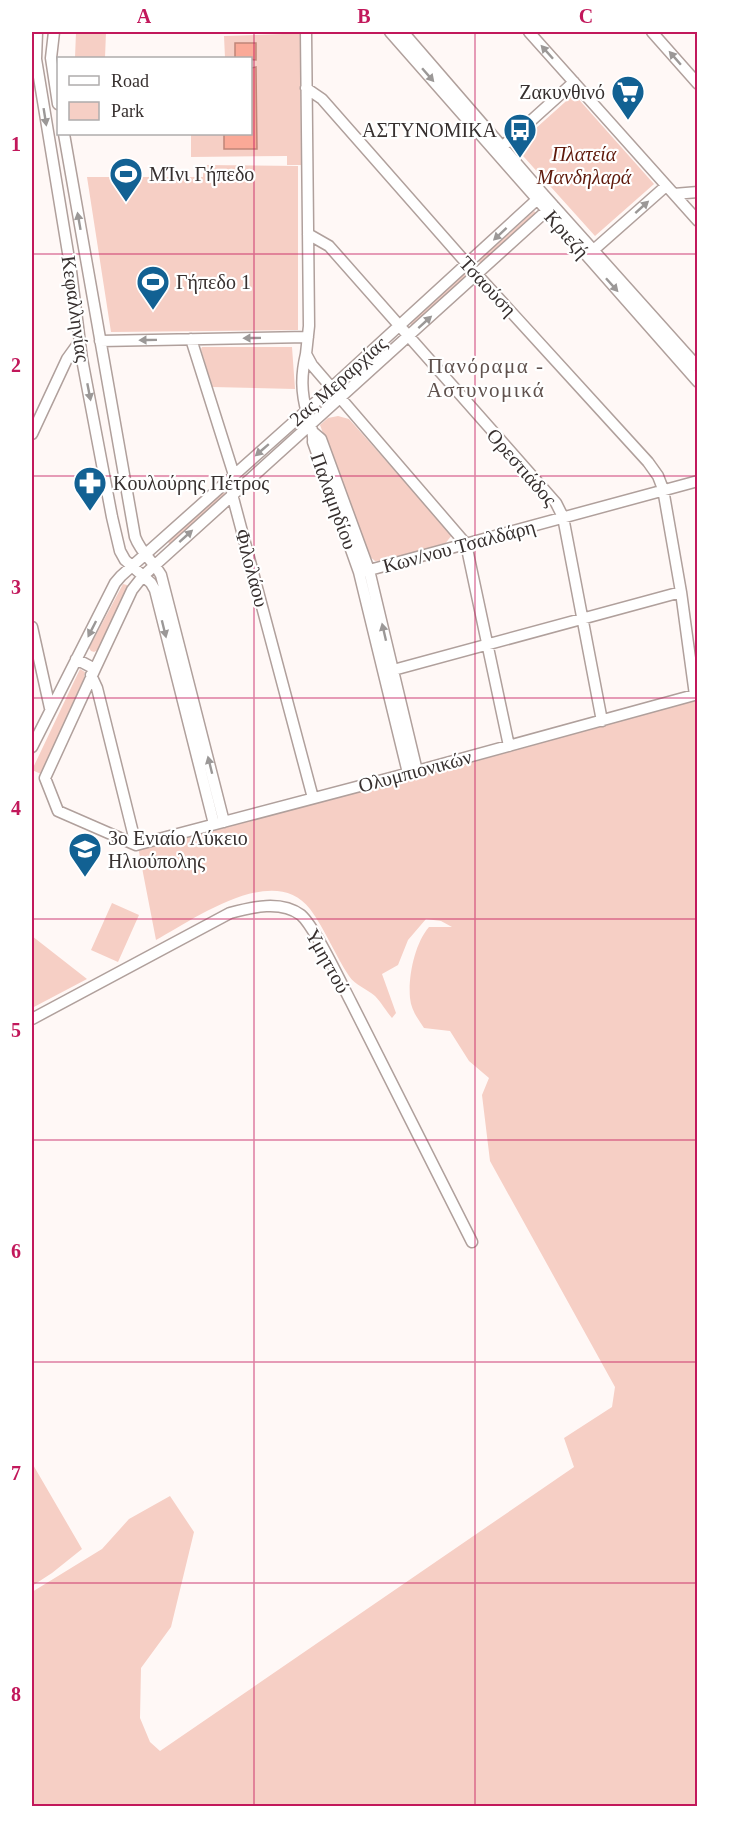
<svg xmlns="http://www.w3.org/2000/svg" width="729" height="1838" viewBox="0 0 729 1838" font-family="Georgia,serif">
<rect width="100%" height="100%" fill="#fff8f6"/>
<path fill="#f6cfc5" d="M76,32H106L105,58H75Z
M284,32H300L301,165H287V156L191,157V134H250V58H225L224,36L283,34Z
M574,94L654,184L595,236L515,147Z
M203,165L298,166V330L111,332L87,177H203Z
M534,211L537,214L482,264L480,263L479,261Z
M465,273L468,277L413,326L411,325L410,323Z
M202,347H292L295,389L212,387L201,349Z
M338,416L349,419L452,535L444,545L390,560L375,561L368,555L320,425L328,418Z
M223,491L226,495L171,544H169L168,541Z
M123,584L127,585L128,589L98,650L94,652L91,651L89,648Z
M80,669L85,672L84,678L41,774L32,770Z
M697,699V1806H32V1592L102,1549L129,1519L170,1496L194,1532L171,1627L141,1668L140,1718L150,1742L160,1751L574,1467L564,1438L612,1407L615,1387L490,1161L482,1095L489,1078L469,1061L450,1031L424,1028C418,1019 411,1010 410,998C408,976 415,943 429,927H452L441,921L426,919L408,940L398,965L382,974L396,1013L392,1018C386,1011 381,1002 375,996C367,989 355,985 349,976C335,955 325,929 310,909C274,861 193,920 156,940L138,847Z
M112,903L139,915L118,962L91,950Z
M32,936L87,979L32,1008Z
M32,1463L82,1549L52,1573L32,1586Z"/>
<path fill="#faa997" stroke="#c08578" stroke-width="1.5" d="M235,43H256V60L235,58Z
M256,67L257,149H224V134H250L251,68Z"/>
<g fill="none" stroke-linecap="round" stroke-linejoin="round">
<g stroke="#b0a09c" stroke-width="13">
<path id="minor" d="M37,32L36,59L71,271L82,359L112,517L120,551L125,560L151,583L155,590L214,824
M54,32L51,58L58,104
M306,32L309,326L306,354L312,365L466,544L509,746
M390,32L698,382
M403,32L543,194L698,367
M529,32L698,221
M652,32L698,84
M306,88L322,99L461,257L648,462L658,476L663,489L681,592L695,695
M64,134L135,537C141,553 153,561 161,575L224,822
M502,147L574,82
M674,194L698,192
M308,234L329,246L556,503L563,517L602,721
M589,254L666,186
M191,339L234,475L232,494L313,798
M100,341L308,337
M306,354C301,375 301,392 307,413C310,423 314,431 313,442L359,572L408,773
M314,433L321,439L369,570L417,771
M32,434L67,359L80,341
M362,572L698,481
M32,627L50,708
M76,659L95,669L132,590L143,576L553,205
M95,669L45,778L58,811L136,845L417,771L698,694
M386,672L681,592
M91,675L97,688L136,845
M32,747L115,583L121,576L306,411L543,194
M32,1019L230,913C252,907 281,900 301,915C315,927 341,983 351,1002C391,1082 432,1162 472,1242"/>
</g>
<use href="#minor" stroke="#fff" stroke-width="10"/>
</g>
<defs><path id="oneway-solid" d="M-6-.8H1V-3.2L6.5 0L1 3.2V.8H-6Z" transform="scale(1.5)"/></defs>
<g fill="#9b9897">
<use href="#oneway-solid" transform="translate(547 52) rotate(-132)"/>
<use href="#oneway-solid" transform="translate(675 58) rotate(-131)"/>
<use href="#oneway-solid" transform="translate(428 75) rotate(49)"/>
<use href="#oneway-solid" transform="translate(45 117) rotate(81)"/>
<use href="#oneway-solid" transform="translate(642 207) rotate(-42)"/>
<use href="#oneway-solid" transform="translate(79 221) rotate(-100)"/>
<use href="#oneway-solid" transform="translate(500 234) rotate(137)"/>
<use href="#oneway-solid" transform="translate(612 285) rotate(48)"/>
<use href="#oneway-solid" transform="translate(425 322) rotate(-42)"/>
<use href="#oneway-solid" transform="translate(252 338) rotate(179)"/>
<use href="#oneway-solid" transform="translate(148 340) rotate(179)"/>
<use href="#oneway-solid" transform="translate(89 392) rotate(79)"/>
<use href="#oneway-solid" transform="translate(262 450) rotate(139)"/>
<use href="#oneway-solid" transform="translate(186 536) rotate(-42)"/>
<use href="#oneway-solid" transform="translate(92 629) rotate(117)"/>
<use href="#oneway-solid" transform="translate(164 629) rotate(76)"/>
<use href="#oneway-solid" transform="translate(384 632) rotate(-103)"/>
<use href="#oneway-solid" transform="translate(210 765) rotate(-104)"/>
</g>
<path fill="none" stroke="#c2185b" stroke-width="1.5" stroke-opacity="0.55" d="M254,32V1806M475,32V1806M32,254H698M32,476H698M32,698H698M32,919H698M32,1140H698M32,1362H698M32,1583H698"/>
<defs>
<g id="supermarket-pin" transform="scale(1.725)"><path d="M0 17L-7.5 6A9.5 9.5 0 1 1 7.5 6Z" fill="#126193" stroke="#fff"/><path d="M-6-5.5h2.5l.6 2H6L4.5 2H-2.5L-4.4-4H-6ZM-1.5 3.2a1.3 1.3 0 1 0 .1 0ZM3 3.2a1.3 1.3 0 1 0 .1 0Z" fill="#fff"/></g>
<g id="bus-pin" transform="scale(1.725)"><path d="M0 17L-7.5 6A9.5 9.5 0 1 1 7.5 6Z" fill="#126193" stroke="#fff"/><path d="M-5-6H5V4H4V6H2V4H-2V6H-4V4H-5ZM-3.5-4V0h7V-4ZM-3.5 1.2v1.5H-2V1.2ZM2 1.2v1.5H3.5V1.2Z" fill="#fff"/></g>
<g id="stadium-pin" transform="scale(1.725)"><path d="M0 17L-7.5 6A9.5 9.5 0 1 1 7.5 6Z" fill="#126193" stroke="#fff"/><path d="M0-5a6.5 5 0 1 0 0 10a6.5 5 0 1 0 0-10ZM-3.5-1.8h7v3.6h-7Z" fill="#fff"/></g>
<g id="pharmacy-pin" transform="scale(1.725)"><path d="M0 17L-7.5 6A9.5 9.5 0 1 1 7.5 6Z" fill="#126193" stroke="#fff"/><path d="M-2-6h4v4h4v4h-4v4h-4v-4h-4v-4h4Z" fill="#fff"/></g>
<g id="school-pin" transform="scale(1.725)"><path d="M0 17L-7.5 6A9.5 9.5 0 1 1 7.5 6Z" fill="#126193" stroke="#fff"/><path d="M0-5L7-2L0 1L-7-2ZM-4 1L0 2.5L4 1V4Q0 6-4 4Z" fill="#fff"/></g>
</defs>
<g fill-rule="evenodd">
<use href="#supermarket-pin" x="628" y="92"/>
<use href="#bus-pin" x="520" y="130"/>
<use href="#stadium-pin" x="126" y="174"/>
<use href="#stadium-pin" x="153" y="282"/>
<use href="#pharmacy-pin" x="90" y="483"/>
<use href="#school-pin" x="85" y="849"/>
</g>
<g text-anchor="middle" stroke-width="4.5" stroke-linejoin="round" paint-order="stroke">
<g font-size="20" fill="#37302f" stroke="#fff" text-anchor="start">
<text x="605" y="99" text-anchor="end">Ζακυνθινό</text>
<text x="497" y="137" text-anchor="end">ΑΣΤΥΝΟΜΙΚΑ</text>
<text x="149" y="181">ΜΊνι Γήπεδο</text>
<text x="176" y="289">Γήπεδο 1</text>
<text x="113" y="490">Κουλούρης Πέτρος</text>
<text x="108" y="845">3ο Ενιαίο Λύκειο<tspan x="108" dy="23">Ηλιούπολης</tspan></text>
</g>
<g font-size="20" font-style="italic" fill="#5f190b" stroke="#fff">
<text x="584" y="161">Πλατεία<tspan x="584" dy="23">Μανδηλαρά</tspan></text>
</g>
<g font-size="20" fill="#37302f" stroke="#fff">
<text transform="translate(567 234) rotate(49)" y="7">Κριεζή</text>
<text transform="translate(488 286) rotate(47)" y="7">Τσαούση</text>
<text transform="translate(76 309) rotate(82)" y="7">Κεφαλληνίας</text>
<text transform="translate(338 381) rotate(-42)" y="7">2ας Μεραρχίας</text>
<text transform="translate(522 467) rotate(49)" y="7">Ορεστιάδος</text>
<text transform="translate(334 501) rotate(70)" y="7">Παλαμηδίου</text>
<text transform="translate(459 546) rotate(-15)" y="7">Κων/νου Τσαλδάρη</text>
<text transform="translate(252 568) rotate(75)" y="7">Φιλολάου</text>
<text transform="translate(415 771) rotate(-15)" y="7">Ολυμπιονικών</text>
<text transform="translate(328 961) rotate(61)" y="7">Υμηττού</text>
</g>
<g font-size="21" letter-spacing="1.5" fill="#60524e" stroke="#fff">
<text x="486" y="373">Πανόραμα -<tspan x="486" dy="24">Αστυνομικά</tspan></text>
</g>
</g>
<rect width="729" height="1838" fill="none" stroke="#ffffff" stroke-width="66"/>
<rect x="57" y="57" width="195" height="78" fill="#ffffff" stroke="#afacac" stroke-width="1.5"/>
<rect x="69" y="76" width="30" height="9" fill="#ffffff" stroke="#afacac" stroke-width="1.5"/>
<text x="111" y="87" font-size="18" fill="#37302f">Road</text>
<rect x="69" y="102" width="30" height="18" fill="#f6cfc5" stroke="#afacac" stroke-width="1.5"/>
<text x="111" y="117" font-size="18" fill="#37302f">Park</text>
<rect x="33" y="33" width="663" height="1772" fill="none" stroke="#c2185b" stroke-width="2"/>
<g font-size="20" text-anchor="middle" font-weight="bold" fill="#c2185b">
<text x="144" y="23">A</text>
<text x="364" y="23">B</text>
<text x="586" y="23">C</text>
<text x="16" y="151">1</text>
<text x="16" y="372">2</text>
<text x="16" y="594">3</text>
<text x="16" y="815">4</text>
<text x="16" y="1037">5</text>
<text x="16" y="1258">6</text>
<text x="16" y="1480">7</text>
<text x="16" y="1701">8</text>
</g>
</svg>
